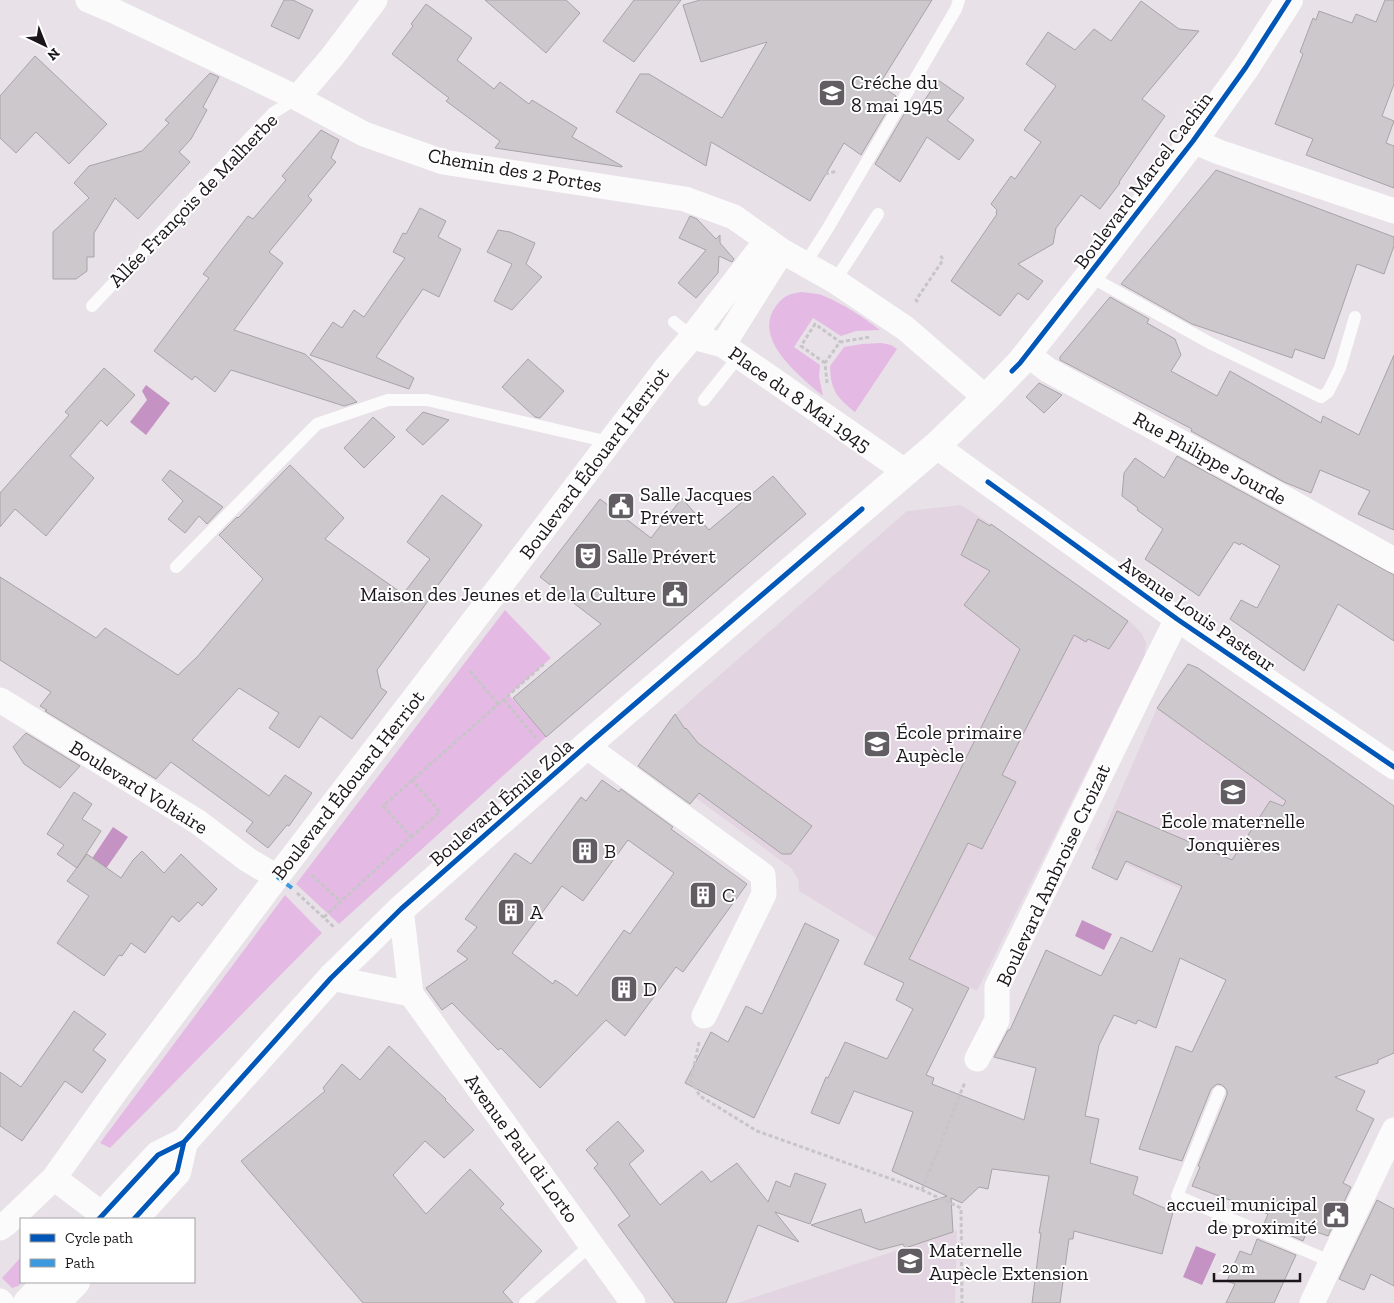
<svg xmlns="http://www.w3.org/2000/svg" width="1394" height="1303" viewBox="0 0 1394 1303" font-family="'Zilla Slab',serif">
<rect width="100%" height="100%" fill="#e8e2e8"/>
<path fill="#e2d5e1" d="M961,505L991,524L1133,624L1142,634L1146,643L1145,655L977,991L909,959L879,943L875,940L876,938L799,891L798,879L791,868L696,798L694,800L641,762L675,714L907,511Z
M1190,666L1198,668L1355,778L1218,906L1095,850L1157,708L1184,668Z
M957,1230L955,1303H737L953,1232Z"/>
<path fill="#e4bae4" d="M802,292C807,293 812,293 818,294C836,299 865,318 880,330L856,331L841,336L813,318L794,347L820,365L819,376L823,396C801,377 751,339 776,306C785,295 788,294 802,292Z
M881,343L891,345L897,349L855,412C837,398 830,389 830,366L844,347L862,344Z
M505,610L551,658L509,695L546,737L339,924L296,884Z
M285,895L322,933L110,1148L100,1143Z
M21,1257L22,1282L18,1286L12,1288L2,1278Z"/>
<path fill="#c493c4" d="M146,385L170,403L146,435L130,422L147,400L142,391Z
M113,827L128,837L105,870L91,860Z
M1082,920L1112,934L1104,950L1075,936Z
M1196,1246L1216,1254L1202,1285L1183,1277Z"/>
<path fill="#ccc8cc" stroke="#a7a3a7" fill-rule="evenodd" d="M284,0H293L313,10L299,39L271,26Z
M485,0H566L580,13L546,53Z
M634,0H681L634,62L603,41Z
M700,0H932L879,85L896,96L861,155L844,143L810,201L711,142L706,166L616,112L640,74H649L722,118L767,42L701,62L683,5Z
M1385,0H1394V84L1382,116L1394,121L1386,143L1394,146V188L1306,155L1313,139L1275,124L1303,54L1300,52L1313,18L1316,20L1319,11L1352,23L1356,14L1376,22Z
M1141,1L1179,29L1199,31L1142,99L1165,116L1119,182L1120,183L1100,209L1081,195L1056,228L1053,244L1018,264L1043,281L1028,300L1018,293L1000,316L951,281L997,214L996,213L997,210L991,204L1011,176L1015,179L1041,142L1024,130L1056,86L1026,64L1048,32L1075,50L1094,29L1111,41Z
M426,4L472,38L457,60L494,89L500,82L529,104L532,100L577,128L572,137L622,166V167L495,148L500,141L446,101L449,98L392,54L413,26L411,24Z
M35,56L107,124L69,164L36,132L16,153L0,138V96Z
M210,73L219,77L203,107L207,110L191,139L179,152L190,162L138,219L115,198L94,233V257H87V271L76,279H53V232L89,198L74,183L89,166L142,151L169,123L165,120Z
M938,80L964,98L947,120L974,140L959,160L927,137L900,182L875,164L910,104L918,110Z
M321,130L339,140L331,158L336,162L308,196L312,200L269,252L283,263L234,330L305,354L357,402L344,406L231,370L215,392L195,376L192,380L154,351L209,278L203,274L248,216L253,219L286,180L282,176Z
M1216,170L1394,237V246L1384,274L1357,264L1324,359L1295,349L1292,358L1192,324L1121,284Z
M420,208L446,221L438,237L461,249L439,297L423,289L376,357L414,378L409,389L310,355L333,322L342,328L354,310L364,317L405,258L393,252L403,233L406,234Z
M690,216L697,219L716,239L720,235V243L734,259L732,262L719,256L718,273L696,298L678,283L706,250L679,238Z
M498,230L510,232L535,243L526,264L542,277L512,310L494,301L512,264L487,252Z
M1110,297L1149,319L1147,323L1175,339L1181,355L1171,371L1217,396L1230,371L1321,423L1323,416L1359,435L1394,355V530L1358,514L1370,491L1320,470L1311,493L1284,482L1191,431L1192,429L1060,360V357Z
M528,359L564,391L540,418L535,417L502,387Z
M104,368L135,395L107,426L101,420L70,456L94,478L46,536L15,509L0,527V493L69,415L65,412Z
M1039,383L1062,395L1044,413L1026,397Z
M423,412L449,420L423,445L406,430Z
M373,417L395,437L364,468L344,448Z
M1177,456L1394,575V641L1338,604L1304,671L1230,619L1241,600L1257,608L1280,566L1241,543L1240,545L1234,542L1199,596L1145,559L1163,529L1137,510L1138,508L1122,496L1124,473L1135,458L1164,478Z
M290,465L344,518L325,539L403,594L430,559L407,542L442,495L482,525L427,600L428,601L377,670L381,688L387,692L352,739L320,716L299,748L269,728L279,713L239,688L192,740L269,796L285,775L312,793L289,826L287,825L268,848L246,831L253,822L171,762L156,779L45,711L47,710L40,706L51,692L0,660V577L96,638L105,628L178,675L198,656L263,579L219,535L237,517L238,518Z
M170,470L223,507L207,524L199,516L185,533L168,519L183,501L162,480Z
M773,476L806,514L546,737L513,698L601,624L540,577L600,499L651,538L682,498L709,530Z
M978,519L990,526L991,524L1128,621L1109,649L1088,639L1086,642L1074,635L1002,775L1016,782L982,849L968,843L909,959L969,988L926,1075L934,1078L932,1084L1024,1120L1036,1068L994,1057L1008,1030H1010L1046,950L1101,976L1121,937L1152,952L1182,886L1126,861L1117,880L1092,868L1117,811L1232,860L1270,801L1283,806L1286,801L1157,708L1188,664L1198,668L1394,806V1053L1378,1060V1063L1335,1077L1365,1091L1356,1110L1374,1119L1343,1183L1351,1187L1328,1236L1308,1229L1303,1241L1264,1224L1268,1214L1192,1186L1200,1167L1198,1166L1227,1095V1090L1222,1085L1217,1084L1211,1089L1182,1161L1139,1149L1176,1046L1192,1052L1226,980L1180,958L1156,1028L1138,1020L1136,1024L1114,1015L1099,1045L1085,1116L1099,1119L1090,1163L1138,1177L1133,1194L1173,1212L1162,1254L1074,1231L1073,1239H1069L1060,1303H1032L1041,1233H1039L1049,1176L992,1169L988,1189L979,1187L962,1203L951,1198L953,1232L905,1248L903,1244L880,1250L811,1225L861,1209L865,1223L947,1196L892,1171L913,1112L854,1091L839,1124L811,1113L826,1077L828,1078L845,1042L887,1059L913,1009L896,1000L904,983L864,964L1020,649L964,605L990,571L961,555Z
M675,714L685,729L686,728L698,743L812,826L791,854H782L699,793L690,804L638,766Z
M26,733L80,766L60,788L24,764L13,747Z
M602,780L619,792L621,789L673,827L671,829L747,884L683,972L676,967L625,1036L606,1020L540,1088L501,1048L498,1050L452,1003L442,1010L426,988L468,959L457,951L477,927L465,919L515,853L531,864L581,797L586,801ZM628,840L674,873L630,934L624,930L577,996L566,987L555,980L553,984L512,953L562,886L583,901Z
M74,792L92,804L82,819L101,831L77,868L57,854L64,845L47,834Z
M142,851L164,873L181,854L217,889L202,906L198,902L179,922L172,916L145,953L131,943L122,956L119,955L104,976L57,943L89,896L67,881L87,854L121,878L133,860Z
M805,923L839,940L754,1118L685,1083L711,1032L728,1042L746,1006L762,1014Z
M74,1011L106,1034L93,1050L106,1060L82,1093L65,1081L22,1141L0,1126V1072L21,1087Z
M389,1046L446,1099L445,1100L474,1130L444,1158L425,1141L393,1175L426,1214L470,1169L504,1204L500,1208L542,1251L503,1292L513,1303H363L241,1161L325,1091L323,1088L342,1064L360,1080Z
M618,1121L644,1151L629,1164L660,1205L702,1171L711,1182L737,1163L768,1202L776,1181L790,1187L795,1173L826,1184L810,1224L775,1212L799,1242L758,1225L726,1303H675L618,1225L630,1216L609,1187L594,1168L598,1164L586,1150Z
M1377,1200L1394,1209V1286L1371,1274L1364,1290L1339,1279Z
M1257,1239L1296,1255L1274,1303H1226L1235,1284L1227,1281L1240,1251L1251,1255Z"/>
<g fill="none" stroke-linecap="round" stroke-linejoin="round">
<path stroke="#c7c5c7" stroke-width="3" stroke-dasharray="4 2.5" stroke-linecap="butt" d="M825,174L837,171
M918,302L916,300L943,260L940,254
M825,363L801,346L815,324L840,342
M827,383L825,363L840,342L870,337
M470,671L499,705
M504,700L538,740
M411,837L440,812L412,780
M312,875L341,902
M297,893L335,928
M324,917L411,837L383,806L545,663
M699,1042L691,1081L700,1096L757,1131L922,1190L961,1208L962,1303
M922,1190L965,1082"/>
<path stroke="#fcfbfc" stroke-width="12" d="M805,264L828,228L956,9L959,0
M1089,276L1210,343L1321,397L1328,392L1340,368L1355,317
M835,281L878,214
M92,306L273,113L297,98
M674,322L692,337
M704,400L739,356
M176,567L317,424L388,400H427L609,442
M1219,1092L1177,1196L1332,1262
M525,1303L592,1244"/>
<path stroke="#fcfbfc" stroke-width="25" d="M88,0L114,11L297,98L364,134L443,162L685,199L734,217L782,251L835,281L905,328L986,398
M297,98L332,57L375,0
M1193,141L1219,152L1394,211
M692,337L767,240
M723,345L782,251
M1027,354L1048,370L1291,502L1394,560
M936,446L1177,619L1394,767
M0,700L198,822L248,860L277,877
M586,746L763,875L764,894L704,1016
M401,909L411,994L633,1303
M331,978L411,994
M977,1059L997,1020V987L1156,661L1177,619
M54,1178L103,1215
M0,1228L7,1223L54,1178L115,1092L277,877L507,577L666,368L692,337L723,345L906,472
M0,1301L2,1303
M1312,1303L1394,1130"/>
<path stroke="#fcfbfc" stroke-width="28" d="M99,1219L158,1155L184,1142L331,978L401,909L586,746L936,446L986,398L1020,363L1089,276L1193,141L1246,67L1289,0
M134,1219L177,1172L184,1142
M27,1303L46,1282
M56,1303L76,1282"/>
<path stroke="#3b9adf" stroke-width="4" stroke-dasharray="8 4" stroke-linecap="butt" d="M277,877L292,888"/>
<g stroke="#fff" stroke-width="8">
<path id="cycleway" d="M1012,371L1020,363L1193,141L1246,67L1289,0
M988,482L1177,619L1394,767
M99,1219L158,1155L184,1142L331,978L401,909L586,746L862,509
M134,1219L177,1172L184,1142"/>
</g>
<use href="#cycleway" stroke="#0057b8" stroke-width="5"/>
</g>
<defs>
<g id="school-square" transform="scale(1.4375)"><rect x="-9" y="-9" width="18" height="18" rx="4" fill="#625d62" stroke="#fff"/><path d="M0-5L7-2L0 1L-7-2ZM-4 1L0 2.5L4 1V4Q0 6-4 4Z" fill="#fff"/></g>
<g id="civic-square" transform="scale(1.4375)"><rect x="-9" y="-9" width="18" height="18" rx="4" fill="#625d62" stroke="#fff"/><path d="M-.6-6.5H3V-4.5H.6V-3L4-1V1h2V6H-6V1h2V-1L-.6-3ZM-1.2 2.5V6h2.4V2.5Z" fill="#fff"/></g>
<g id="theatre-square" transform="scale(1.4375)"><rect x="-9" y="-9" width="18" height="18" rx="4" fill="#625d62" stroke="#fff"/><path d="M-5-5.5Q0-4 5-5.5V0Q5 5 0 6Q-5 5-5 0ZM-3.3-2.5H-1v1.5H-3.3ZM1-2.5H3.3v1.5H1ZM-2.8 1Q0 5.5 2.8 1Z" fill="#fff"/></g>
<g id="building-square" transform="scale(1.4375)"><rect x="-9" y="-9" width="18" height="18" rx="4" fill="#625d62" stroke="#fff"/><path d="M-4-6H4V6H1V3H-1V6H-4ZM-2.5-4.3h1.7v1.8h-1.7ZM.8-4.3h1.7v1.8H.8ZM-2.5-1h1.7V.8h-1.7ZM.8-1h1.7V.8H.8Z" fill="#fff"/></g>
</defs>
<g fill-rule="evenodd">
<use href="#school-square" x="832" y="93"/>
<use href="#civic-square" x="621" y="506"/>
<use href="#theatre-square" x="588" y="556"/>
<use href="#civic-square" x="675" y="594"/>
<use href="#school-square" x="877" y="744"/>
<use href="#school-square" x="1233" y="792"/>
<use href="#building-square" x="585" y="851"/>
<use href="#building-square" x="703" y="895"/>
<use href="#building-square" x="511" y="912"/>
<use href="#building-square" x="624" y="989"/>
<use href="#civic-square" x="1336" y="1215"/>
<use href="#school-square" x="910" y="1261"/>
</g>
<g text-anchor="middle" stroke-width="4" stroke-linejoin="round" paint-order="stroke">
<g font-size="20" fill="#1a161a" stroke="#fff" text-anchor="start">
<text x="851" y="89">Créche du<tspan x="851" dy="23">8 mai 1945</tspan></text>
<text x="640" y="501">Salle Jacques<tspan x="640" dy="23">Prévert</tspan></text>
<text x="607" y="563">Salle Prévert</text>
<text x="656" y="601" text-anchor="end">Maison des Jeunes et de la Culture</text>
<text x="896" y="739">École primaire<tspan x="896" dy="23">Aupècle</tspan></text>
<text x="1233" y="828" text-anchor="middle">École maternelle<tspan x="1233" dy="23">Jonquières</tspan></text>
<text x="604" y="858">B</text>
<text x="722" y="902">C</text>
<text x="530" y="919">A</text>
<text x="643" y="996">D</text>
<text x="1317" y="1211" text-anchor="end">accueil municipal<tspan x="1317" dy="23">de proximité</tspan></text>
<text x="929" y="1257">Maternelle<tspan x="929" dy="23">Aupècle Extension</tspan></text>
</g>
<g font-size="20" fill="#1a161a" stroke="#fff">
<text transform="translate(515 170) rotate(10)" y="7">Chemin des 2 Portes</text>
<text transform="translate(1143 180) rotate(-53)" y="7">Boulevard Marcel Cachin</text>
<text transform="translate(193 200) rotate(-46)" y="7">Allée François de Malherbe</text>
<text transform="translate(800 399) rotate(35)" y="7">Place du 8 Mai 1945</text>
<text transform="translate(1210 458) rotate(29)" y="7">Rue Philippe Jourde</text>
<text transform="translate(594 463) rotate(-53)" y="7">Boulevard Édouard Herriot</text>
<text transform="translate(1198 614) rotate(35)" y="7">Avenue Louis Pasteur</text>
<text transform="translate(348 785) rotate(-52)" y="7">Boulevard Édouard Herriot</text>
<text transform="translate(139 787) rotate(32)" y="7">Boulevard Voltaire</text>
<text transform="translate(501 802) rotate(-41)" y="7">Boulevard Émile Zola</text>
<text transform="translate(1053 875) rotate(-65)" y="7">Boulevard Ambroise Croizat</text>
<text transform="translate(522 1148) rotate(54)" y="7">Avenue Paul di Lorto</text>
</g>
</g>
<rect x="20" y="1218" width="175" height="65" fill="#ffffff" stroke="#a3a2a3"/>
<rect x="30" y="1234" width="25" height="8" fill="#0057b8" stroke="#a3a2a3"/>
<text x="65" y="1243" font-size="15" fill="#1a161a">Cycle path</text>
<rect x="30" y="1259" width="25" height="8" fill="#3b9adf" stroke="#a3a2a3"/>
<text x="65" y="1268" font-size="15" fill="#1a161a">Path</text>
<g transform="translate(45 45) rotate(137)" stroke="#ffffff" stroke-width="4" paint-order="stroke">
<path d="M0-4L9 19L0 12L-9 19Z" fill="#1a161a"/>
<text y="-8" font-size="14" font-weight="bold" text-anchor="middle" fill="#1a161a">N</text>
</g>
<path d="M1214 1273v8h86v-8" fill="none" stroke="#1a161a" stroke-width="2.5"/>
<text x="1222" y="1273" font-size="15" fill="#1a161a" stroke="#ffffff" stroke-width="4" paint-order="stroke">20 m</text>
</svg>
